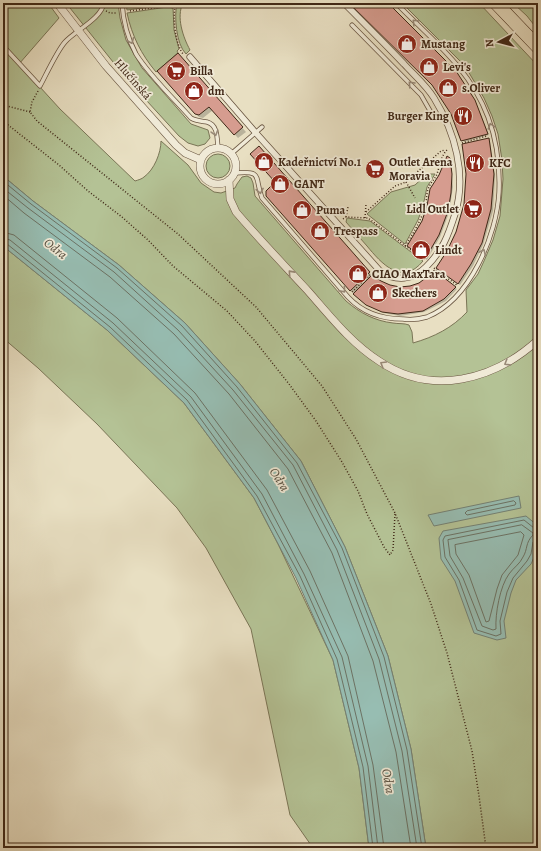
<svg xmlns="http://www.w3.org/2000/svg" width="541" height="851" viewBox="0 0 541 851" font-family="Alegreya,serif">
<rect width="100%" height="100%" fill="#e8dfc2"/>
<filter id="stains"><feTurbulence type="fractalNoise" baseFrequency=".005" numOctaves="4"/><feColorMatrix values="0 0 0 0 .2 0 0 0 0 .09 0 0 0 0 .02 0 0 0 .5 -.17"/></filter>
<radialGradient id="worn" r=".72"><stop offset=".6" stop-color="#630" stop-opacity="0"/><stop offset="1" stop-color="#630" stop-opacity=".3"/></radialGradient>
<path fill="#b4c295" stroke="#7a7556" d="M3,3H48L59,18L19,64L60,109L135,181C138,180 142,179 144,177C154,170 161,153 161,141L188,165L201,183L214,192L221,193L235,188L237,184L242,177L247,176L251,178L253,183L255,196L346,301C360,313 375,321 393,323C398,324 404,323 409,325L412,332L413,343C434,337 452,328 467,312L466,290L478,274L484,261L493,240L500,216L503,179L502,160L498,134L492,116L484,98L465,66L402,3H479L538,66V848H426L411,749L388,656L345,547L301,461L240,384L185,323L119,265L33,201L3,176Z
M66,3H118L120,18L126,40L142,68L191,124L208,130L210,138L205,144L198,146L188,143L179,136L125,77Z
M126,3H175L174,6L167,5L127,10Z
M177,3H183C176,17 183,37 190,50L186,54C176,44 174,16 177,3Z
M513,3H538V30L527,16Z
M167,7L173,8L174,30L179,49L177,51L178,53L156,72C141,54 132,36 127,13Z
M206 166a12 12 0 1 1 24 0a12 12 0 1 1-24 0Z
M427,174H435L427,187L423,206L418,220L405,244L367,214L391,192L415,185Z
M347,218L370,221L423,261C402,287 381,263 367,246C360,238 353,230 346,222Z
M3,246L107,330L184,403L254,498L278,544L333,660L359,768L369,848H313L290,815L251,629L206,548L177,508L97,424L38,368L3,338Z"/>
<path fill="#97bdb2" stroke="#748174" d="M3,176L33,201L119,265L185,323L240,384L301,461L345,547L388,656L411,749L426,848H369L359,768L333,660L296,578L254,498L184,403L107,330L3,246Z
M519,496L521,508L434,526L428,515Z
M526,516L538,526L535,555L531,564L516,580L511,593L504,621L506,638L497,640L474,633L455,581L441,559L439,538L443,531Z"/>
<path fill="#0003" d="M351,3H387L457,73L476,103L489,135L464,142L452,113L428,79Z
M181,58L246,132L238,138L213,110L203,118L199,117L195,113Z
M489,139L490,141L495,176L493,211L483,245L473,266L460,285L439,269L453,243Z
M263,151L373,277L390,286L400,288L410,287L420,284L434,272L457,289L446,301L424,312L400,316L384,313L369,306L350,290L276,182Z
M448,157L451,161L453,187L449,213L440,237L427,260L410,247L423,221L440,175Z"/>
<g fill="none" stroke-linecap="round" stroke-linejoin="round">
<path stroke="#6c7264" stroke-width="1" d="M3,181L31,204L117,268L182,326L237,387L297,463L342,548L384,657L407,750L422,848
M3,188L28,208L114,272L178,330L233,390L293,465L337,550L379,659L402,751L417,848
M3,195L24,213L110,277L174,334L229,394L288,469L332,553L373,661L396,752L411,848
M3,232L14,235L117,318L195,393L267,490L310,571L348,656L373,765L384,848
M3,238L10,240L113,323L191,397L262,494L304,574L342,657L368,766L378,848
M3,243L7,244L110,327L187,400L257,496L300,576L337,659L363,767L373,848
M514,501L516,503L515,505L467,515L465,513L467,511Z
M522,525L533,533V535C525,543 528,549 523,557C520,564 513,568 509,574C500,586 495,614 496,629L493,630L482,626L463,578L450,556L448,540Z
M538,529L534,528L524,520L445,536L443,540L445,557L459,580L477,630L496,636L501,634L500,621L507,592L513,578L527,561L531,554L533,542L538,540
M521,532L524,535L518,555L502,575L497,589L489,621L486,622L469,575L456,554L455,545Z"/>
</g>
<path fill="#d69c8f" stroke="#402817" d="M349,3H388L456,71L475,100L488,134L461,141L451,114L432,85Z
M178,53L243,127L234,135L209,107L199,115L195,114L157,71Z
M489,138L494,174L491,209L482,243L471,264L458,284L436,268L447,251L456,232L464,204L466,174L462,144Z
M259,146L370,272L350,291L266,196V191L275,182L250,154Z
M447,156L450,158L452,174L451,193L448,211L439,235L425,259L407,246L422,221L427,206L430,189L439,175Z
M434,270L456,287L444,299L423,311L398,314L382,312L366,305L353,294L372,275L381,281L390,285L400,287L410,286L419,283L427,277Z"/>
<g fill="none" stroke-linecap="round" stroke-linejoin="round">
<g stroke="#6a5642" stroke-width="5">
<path id="service" d="M122,3C123,20 128,39 136,54C149,75 174,99 191,118C196,121 201,121 207,122C218,125 217,138 218,148
M352,25L421,95L433,116
M3,46L40,86C46,75 57,51 65,42C76,30 101,19 104,3
M231,154L262,127
M235,173C264,170 254,178 262,198L348,297C362,312 382,319 403,319C410,320 420,319 427,317C470,300 497,235 499,192C500,166 497,141 488,117C469,67 432,40 396,3"/>
</g>
<g stroke="#6a5642" stroke-width="7">
<path id="pedestrian" d="M190,57L255,132L380,271C396,282 413,280 426,267C443,250 448,236 455,214C467,175 455,132 434,98C426,85 414,75 404,64C384,43 364,23 344,3"/>
</g>
<g stroke="#6a5642" stroke-width="8">
<path id="minor" d="M57,3L106,66L176,145L185,153L201,160
M200 166a18 18 0 1 1 36 0a18 18 0 1 1-36 0Z
M229,180L230,199L236,212C259,239 284,265 308,291C330,316 351,343 379,361C432,397 494,380 538,340"/>
</g>
<g stroke="#402817" stroke-width="14">
<path id="motorway" d="M496,3L538,47"/>
</g>
<path stroke="#402817" stroke-width="1.5" stroke-dasharray="1 2" stroke-linecap="butt" d="M88,3L96,6
M176,3C172,14 175,46 184,55
M106,11L110,13H116
M130,11L167,6L174,8
M38,91L32,102L30,112L37,121L178,234L256,307L322,386L356,439L395,513L431,604L447,653L472,751L479,796L486,848
M3,105L30,112
M3,121L59,165L88,191L122,217L148,240L173,266L227,311L255,341L289,384L316,421L342,462L358,491L367,514L384,547L390,555L393,550L395,514
M462,143L487,136
M406,182L415,198
M366,212L395,186L406,182L441,151L445,150
M346,217L348,207
M365,218L366,204
M343,219L346,217L368,218L423,259
M405,246C413,234 420,222 425,208C427,201 426,193 429,187C431,182 435,179 437,174C440,165 441,155 448,149
M434,268L458,286
M352,292L372,273"/>
<use href="#service" stroke="#f0ead7" stroke-width="3.5"/>
<use href="#pedestrian" stroke="#f0ead7" stroke-width="5.5"/>
<use href="#minor" stroke="#f0ead7" stroke-width="7"/>
<use href="#motorway" stroke="#e8dfc2" stroke-width="13"/>
</g>
<defs><path id="oneway-chevron" d="M-2-3.5L2.5 0L-2 3.5" fill="none" stroke-width="1.6" stroke-linecap="round" stroke-linejoin="round"/></defs>
<g stroke="#988977">
<use href="#oneway-chevron" transform="translate(415 22) rotate(-135)"/>
<use href="#oneway-chevron" transform="translate(131 41) rotate(68)"/>
<use href="#oneway-chevron" transform="translate(411 84) rotate(-133)"/>
<use href="#oneway-chevron" transform="translate(491 126) rotate(-108)"/>
<use href="#oneway-chevron" transform="translate(215 133) rotate(74)"/>
<use href="#oneway-chevron" transform="translate(260 191) rotate(80)"/>
<use href="#oneway-chevron" transform="translate(483 252) rotate(-64)"/>
<use href="#oneway-chevron" transform="translate(291 273) rotate(-132)"/>
<use href="#oneway-chevron" transform="translate(343 290) rotate(49)"/>
<use href="#oneway-chevron" transform="translate(507 363) rotate(149)"/>
<use href="#oneway-chevron" transform="translate(383 364) rotate(-149)"/>
</g>
<defs>
<g id="shop-disc" transform="scale(1)"><circle r="9.5" fill="#8f2418" stroke="#f0ead7"/><path d="M-5-2.5h2.3a2.7 3.5 0 0 1 5.4 0H5L5.5 6h-11ZM-1.5-2.5h3a1.5 2.3 0 0 0-3 0Z" fill="#fff"/></g>
<g id="supermarket-disc" transform="scale(1)"><circle r="9.5" fill="#8f2418" stroke="#f0ead7"/><path d="M-6-5.5h2.5l.6 2H6L4.5 2H-2.5L-4.4-4H-6ZM-1.5 3.2a1.3 1.3 0 1 0 .1 0ZM3 3.2a1.3 1.3 0 1 0 .1 0Z" fill="#fff"/></g>
<g id="restaurant-disc" transform="scale(1)"><circle r="9.5" fill="#8f2418" stroke="#f0ead7"/><path d="M-5-6h1v4h1v-4h1v4h1v-4h1v5L-1.5 .5V6h-2V.5L-5-1ZM5-6V6H3V1.5H1.5Q1.5-4 5-6Z" fill="#fff"/></g>
</defs>
<g fill-rule="evenodd">
<use href="#shop-disc" x="407" y="44"/>
<use href="#shop-disc" x="429" y="67"/>
<use href="#supermarket-disc" x="176" y="71"/>
<use href="#shop-disc" x="448" y="88"/>
<use href="#shop-disc" x="194" y="91"/>
<use href="#restaurant-disc" x="463" y="116"/>
<use href="#shop-disc" x="264" y="162"/>
<use href="#restaurant-disc" x="475" y="163"/>
<use href="#supermarket-disc" x="375" y="169"/>
<use href="#shop-disc" x="280" y="184"/>
<use href="#supermarket-disc" x="473" y="209"/>
<use href="#shop-disc" x="302" y="210"/>
<use href="#shop-disc" x="320" y="231"/>
<use href="#shop-disc" x="421" y="250"/>
<use href="#shop-disc" x="358" y="274"/>
<use href="#shop-disc" x="378" y="293"/>
</g>
<g text-anchor="middle" stroke-width="3.5" stroke-linejoin="round" paint-order="stroke">
<g font-size="12" font-weight="bold" fill="#402817" stroke="#f0ead7" text-anchor="start">
<text x="421" y="48">Mustang</text>
<text x="443" y="71">Levi's</text>
<text x="190" y="75">Billa</text>
<text x="462" y="92">s.Oliver</text>
<text x="208" y="95">dm</text>
<text x="449" y="120" text-anchor="end">Burger King</text>
<text x="278" y="166">Kadeřnictví No.1</text>
<text x="389" y="166">Outlet Arena<tspan x="389" dy="14">Moravia</tspan></text>
<text x="489" y="167">KFC</text>
<text x="294" y="188">GANT</text>
<text x="459" y="213" text-anchor="end">Lidl Outlet</text>
<text x="316" y="214">Puma</text>
<text x="334" y="235">Trespass</text>
<text x="435" y="254">Lindt</text>
<text x="372" y="278">CIAO MaxTara</text>
<text x="392" y="297">Skechers</text>
</g>
<g font-size="12" fill="#402817" stroke="#f0ead7">
<text transform="translate(133 79) rotate(49)" y="4">Hlučínská</text>
</g>
<g font-size="13" font-style="italic" fill="#564d3e" stroke="#f0ead7">
<text transform="translate(56 248) rotate(38)" y="5">Odra</text>
<text transform="translate(280 479) rotate(57)" y="5">Odra</text>
<text transform="translate(389 781) rotate(80)" y="5">Odra</text>
</g>
</g>
<rect width="541" height="851" fill="none" stroke="#e8dfc2" stroke-width="16"/>
<rect x="4" y="4" width="533" height="843" fill="none" stroke="#402817" stroke-width="2"/>
<rect x="8" y="8" width="525" height="835" fill="none" stroke="#402817"/>
<g transform="translate(499 42) rotate(263)" stroke="#f0ead7" stroke-width="3" paint-order="stroke">
<path d="M0-3L7 15L0 10L-7 15Z" fill="#402817"/>
<text y="-6" font-size="11" font-weight="bold" text-anchor="middle" fill="#402817">N</text>
</g>
<rect width="100%" height="100%" filter="url(#stains)"/>
<rect width="100%" height="100%" fill="url(#worn)"/>
</svg>
